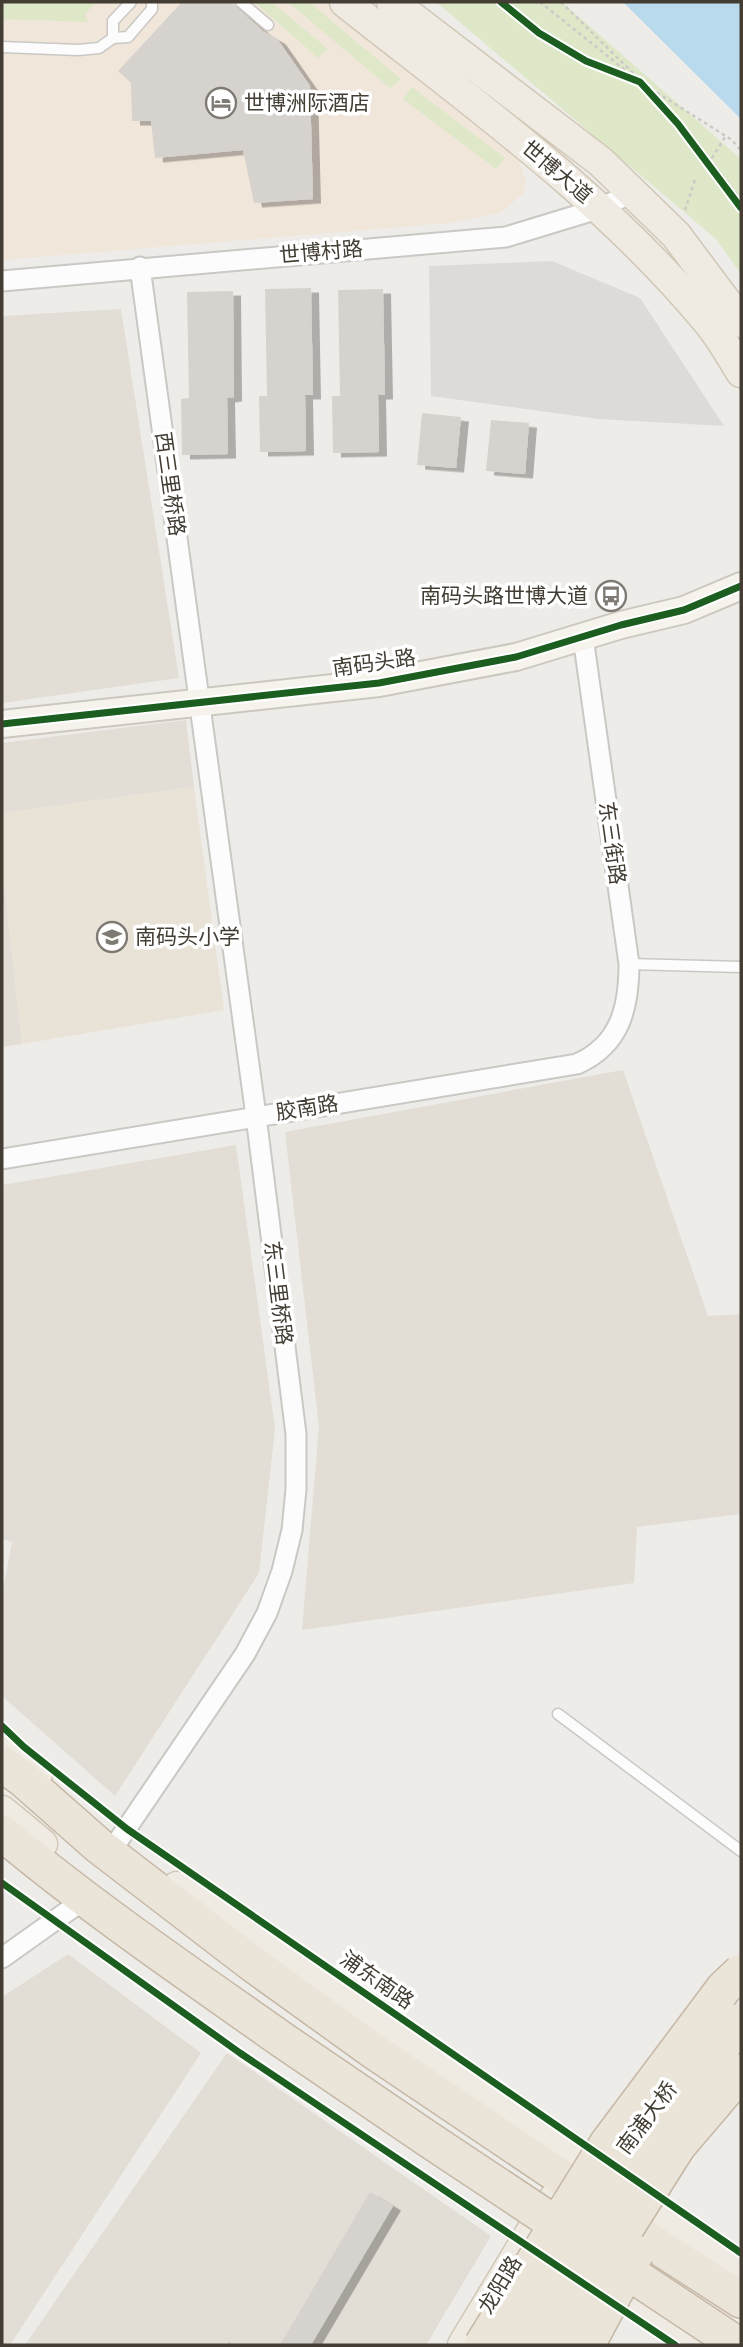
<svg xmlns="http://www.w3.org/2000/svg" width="743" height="2347" viewBox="0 0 743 2347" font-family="'DM Sans','Noto Sans SC',sans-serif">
<defs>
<filter id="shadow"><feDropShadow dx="8" dy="4.5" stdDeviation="0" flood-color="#0004"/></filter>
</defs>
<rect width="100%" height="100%" fill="#eeece8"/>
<path fill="#e2ddd5" d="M121,309L179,678L2,703V316Z
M186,720L194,787L2,813V743Z
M2,864L22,1044L2,1047Z
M623,1070L708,1316L741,1314V1514L637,1527L634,1583L302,1630L319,1427L285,1132Z
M236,1145L275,1429L259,1573L115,1796L2,1696V1596L12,1542L2,1539V1185Z
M68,1954L201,2053L10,2345H2V1997Z
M227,2053L491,2236L426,2345H25Z"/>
<path fill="#f1e6da" d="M2,2H325L518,160L526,179L523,194L500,213L449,223L2,260Z"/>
<path fill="#e9e3d7" d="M194,787L224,1010L22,1044L2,864V813Z"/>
<path fill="#dee8c8" d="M2,2H97L85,14L88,22L2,19Z
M254,2H272L328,49L318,58Z
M288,2H309L401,79L390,88Z
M436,2H562L741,159V274L716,239Z
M412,87L505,158L496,169L403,99Z"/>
<path fill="#dddbd8" d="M552,261L640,298L724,426L598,419L431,396L429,266Z"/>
<path fill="#b9daec" d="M623,2H741V119Z"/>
<path fill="#d6d3cf" filter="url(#shadow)" d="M182,2H231L263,31L278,40L310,86L313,199L254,203L243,150L155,158L151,121H132L131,83L118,71Z
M311,288L313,395H305L306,451L260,452L259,396H267L265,289Z
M383,289L385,395H378L379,452L333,453L332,396H340L338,290Z
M233,291L234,397L227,398L228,454L182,455L181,399L189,398L187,292Z
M422,413L461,417L456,468L417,465Z
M491,420L529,423L525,474L486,471Z
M370,2192L393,2206L311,2345H280Z"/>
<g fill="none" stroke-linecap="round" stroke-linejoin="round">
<g stroke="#cac8c4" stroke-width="13">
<path id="lane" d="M241,2L268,25
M113,38V21L131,2
M2,47L78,50L99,48L113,38L128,37L152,9V2
M629,964L741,967
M558,1714L741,1851"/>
</g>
<g stroke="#cac8c4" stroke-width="23">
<path id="street" d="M2,281L506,237L601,208L633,192
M2,1159L577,1064C620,1045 629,1008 629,964L583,637
M118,1841L245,1654L267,1613L282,1571L292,1530L296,1489V1434L256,1116L140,267
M2,1958L75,1906"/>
</g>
<g stroke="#cdc8bf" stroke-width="30">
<path id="secondary" d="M2,724L379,683L516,657L621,625L684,610L741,586"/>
</g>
<g stroke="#d0c7b6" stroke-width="33">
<path id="primary" d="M345,2C471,102 605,197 709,323C721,338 731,355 741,372
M392,2L601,162L676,235L741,322
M2,1744L37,1774
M2,1811L42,1844
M177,1887L628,2189L741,2269
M598,2275L702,2345
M463,2345L533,2229L556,2196"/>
</g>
<g stroke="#c5b7a4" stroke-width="38">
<path id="highway" d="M2,1764L23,1779L99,1846L254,1965L375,2052L586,2194L654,2244L741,2300
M2,1833C91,1907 186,1972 281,2039"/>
</g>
<path stroke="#cccac6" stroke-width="2.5" stroke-dasharray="3.5 3.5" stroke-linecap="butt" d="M540,2L640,82L708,156L741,200
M561,2L638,78
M645,85L732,140L741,151
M708,164L725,137
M685,210L696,177
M229,2345L230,2342"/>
<use href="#lane" stroke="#fcfcfc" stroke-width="10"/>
<use href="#street" stroke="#fcfcfc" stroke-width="19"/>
<use href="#secondary" stroke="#f6f3ed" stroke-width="26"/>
<use href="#primary" stroke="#f0ebe2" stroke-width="30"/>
<use href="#highway" stroke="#ebe4d9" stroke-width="35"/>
<g stroke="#c5b7a4" stroke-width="38" stroke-linecap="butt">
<path id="highway-bridge" d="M281,2039L428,2139L738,2345
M482,2345L607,2144L724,1988L741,1972
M519,2345L611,2195L741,2021
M557,2345L602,2266L678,2146L741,2072
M587,2345L636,2253"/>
</g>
<use href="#highway-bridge" stroke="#ebe4d9" stroke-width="35"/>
<g stroke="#fff" stroke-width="11">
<path id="cycleway" d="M501,2L539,33L586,61L640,82L678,124L741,208
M2,724L379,683L516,657L621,625L684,610L741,586
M2,1726L24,1747L127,1829L741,2253
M2,1883L240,2053L675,2345"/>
</g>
<use href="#cycleway" stroke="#1b5e20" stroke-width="7"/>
</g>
<defs>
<g id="hotel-ring" transform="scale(1.575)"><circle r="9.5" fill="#fff" stroke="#7f7a73" stroke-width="1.5"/><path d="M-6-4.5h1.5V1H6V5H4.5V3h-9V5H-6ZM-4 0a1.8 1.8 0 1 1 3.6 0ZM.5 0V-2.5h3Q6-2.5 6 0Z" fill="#7f7a73"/></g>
<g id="bus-ring" transform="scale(1.575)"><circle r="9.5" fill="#fff" stroke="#7f7a73" stroke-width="1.5"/><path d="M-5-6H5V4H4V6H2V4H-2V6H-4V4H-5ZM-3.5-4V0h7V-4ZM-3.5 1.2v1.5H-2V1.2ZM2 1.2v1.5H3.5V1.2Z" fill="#7f7a73"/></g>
<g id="school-ring" transform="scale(1.575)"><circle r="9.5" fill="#fff" stroke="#7f7a73" stroke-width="1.5"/><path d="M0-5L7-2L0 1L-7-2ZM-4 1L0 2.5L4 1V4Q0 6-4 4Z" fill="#7f7a73"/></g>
</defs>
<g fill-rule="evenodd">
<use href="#hotel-ring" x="221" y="103"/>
<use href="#bus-ring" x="611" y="596"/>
<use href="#school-ring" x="112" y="937"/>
</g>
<g text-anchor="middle" stroke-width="7" stroke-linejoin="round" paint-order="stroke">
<g font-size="21" fill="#433d34" stroke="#fff" text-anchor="start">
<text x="244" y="110">世博洲际酒店</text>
<text x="588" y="603" text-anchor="end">南码头路世博大道</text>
<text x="135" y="944">南码头小学</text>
</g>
<g font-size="21" fill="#433d34" stroke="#fff">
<text transform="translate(557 172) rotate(40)" y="7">世博大道</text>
<text transform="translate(321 252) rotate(-5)" y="7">世博村路</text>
<text transform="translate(170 484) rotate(82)" y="7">西三里桥路</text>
<text transform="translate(374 663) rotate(-8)" y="7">南码头路</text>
<text transform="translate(612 843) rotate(82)" y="7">东三街路</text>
<text transform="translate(307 1108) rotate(-9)" y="7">胶南路</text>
<text transform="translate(278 1293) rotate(83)" y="7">东三里桥路</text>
<text transform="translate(377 1980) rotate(35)" y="7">浦东南路</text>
<text transform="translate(647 2118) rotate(-53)" y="7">南浦大桥</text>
<text transform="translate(500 2285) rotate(-59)" y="7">龙阳路</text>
</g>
</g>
<rect width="743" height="2347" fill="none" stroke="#433d34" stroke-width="7"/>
</svg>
